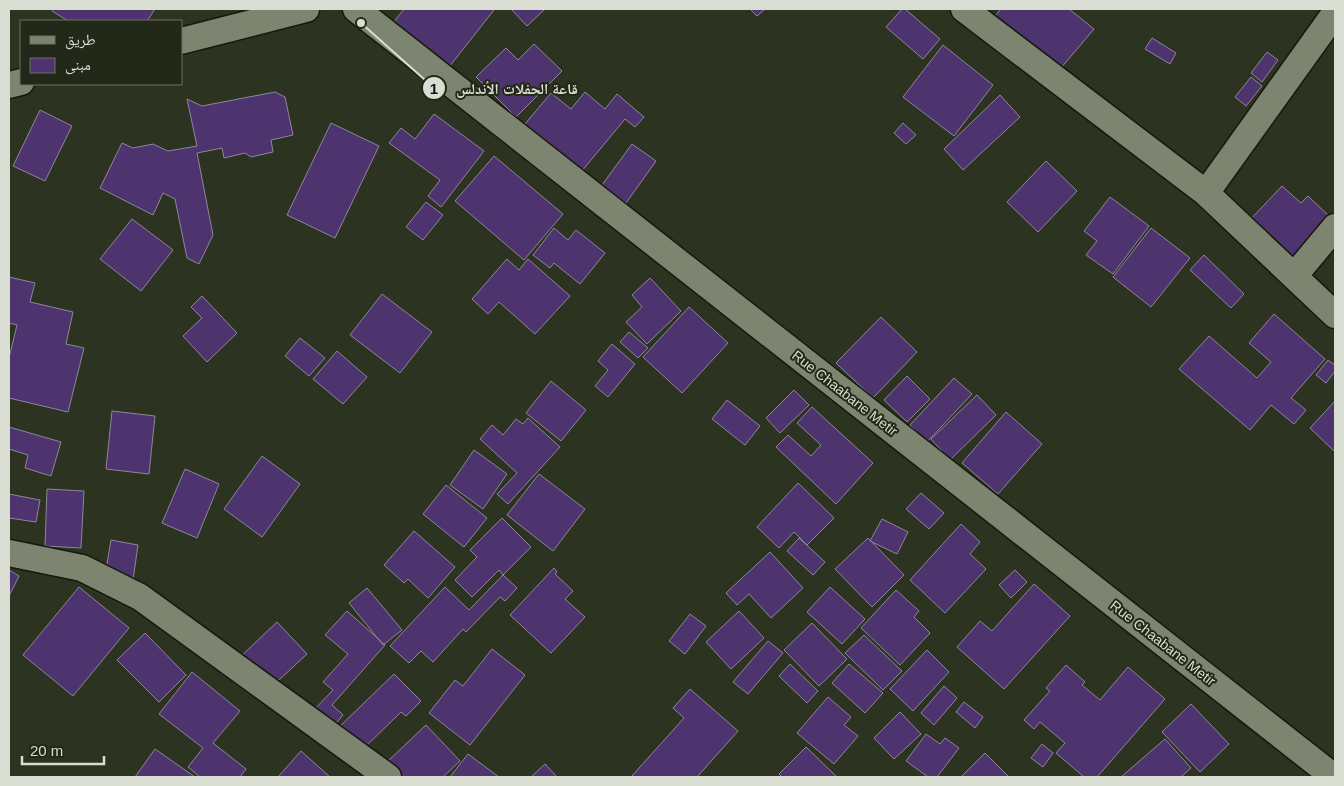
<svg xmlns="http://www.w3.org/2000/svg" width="1344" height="786" viewBox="0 0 1344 786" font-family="Helvetica,'Noto Naskh Arabic',sans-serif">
<rect width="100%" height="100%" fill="#2d3321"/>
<path fill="#4e346e" stroke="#8e869a" d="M53,9H155L147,21H68L52,11Z
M404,9H493L494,10L449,67L393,23Z
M511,9H545L527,26Z
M750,9H765L757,16Z
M902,9H905L940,39L923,59L886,27Z
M1001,9H1069L1094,29L1055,75L995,16Z
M1152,38L1176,53L1170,64L1145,49Z
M534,44L562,71L516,117L476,77L506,48L518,60Z
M943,45L993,85L954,136L903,97Z
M1267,52L1278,60L1262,82L1251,73Z
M1251,77L1262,86L1246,106L1235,97Z
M275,92L285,97L293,135L271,140L273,152L251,157L245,153L224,158L222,148L197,153L213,235L199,264L187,258L175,199L163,193L153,215L100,188L122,143L133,148L153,144L168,151L197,146L187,99L202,106Z
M585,92L605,109L617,94L644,117L635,127L625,119L581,172L524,125L551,93L571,109Z
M1000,95L1020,117L963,170L944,149Z
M40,110L72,126L45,181L13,166Z
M434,114L484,151L441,207L428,196L440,180L389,143L401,128L415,139Z
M331,123L379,146L335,238L287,215Z
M903,123L916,135L906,144L894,133Z
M632,144L656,161L626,203L602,185Z
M494,156L563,214L524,260L455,201Z
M1046,161L1077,191L1038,232L1007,202Z
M1282,186L1301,203L1308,196L1331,218L1290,262L1247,223Z
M1110,197L1149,226L1113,274L1086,255L1097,241L1084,231Z
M426,202L443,215L423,240L406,227Z
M132,219L173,250L141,291L100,259Z
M554,228L568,240L576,230L605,253L580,284L554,263L550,268L533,255Z
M1151,228L1190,258L1151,307L1113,277Z
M1204,255L1244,294L1231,308L1190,270Z
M507,259L519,270L528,259L570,296L535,334L499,302L488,314L472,299Z
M9,277L35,283L30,302L73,312L66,344L84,348L68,412L9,398V358L17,325L9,323Z
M650,278L681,311L647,344L626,322L642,307L632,295Z
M382,294L432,332L400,373L350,335Z
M202,296L237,333L207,362L183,336L202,318L191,307Z
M689,307L728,343L682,393L643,357Z
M1274,314L1325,359L1291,398L1306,410L1294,424L1271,405L1250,430L1179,369L1209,336L1257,378L1271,362L1249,343Z
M881,317L917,352L873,398L836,363Z
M629,332L648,348L638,358L620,342Z
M300,338L325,358L309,376L285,356Z
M612,344L635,364L608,397L595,386L608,370L598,361Z
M337,351L367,377L343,404L313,379Z
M1328,360L1335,365V371L1326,383L1316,375Z
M907,376L930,399L907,422L884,400Z
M954,378L972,394L927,442L910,425Z
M551,381L586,410L561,441L526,413Z
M794,390L809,405L780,433L766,418Z
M977,395L996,415L950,460L931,439Z
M727,400L760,426L745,445L712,419Z
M1335,401V452L1310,428Z
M812,407L873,463L836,504L776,447L788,435L811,456L821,445L797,423Z
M112,411L155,416L149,474L106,469Z
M1006,412L1042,444L998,494L962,463Z
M528,418L560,447L508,504L497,494L517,473L480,439L492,425L503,435L516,419L523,424Z
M9,427L61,442L51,476L25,468L28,455L9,449Z
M474,450L507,474L483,509L450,485Z
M262,456L300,484L262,537L224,509Z
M185,469L219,484L197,538L162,523Z
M539,474L585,509L553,551L507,515Z
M798,483L834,518L807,545L794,532L779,548L757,527Z
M446,485L487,518L464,547L423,514Z
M47,489L84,491L81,548L45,546Z
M921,493L944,513L929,529L906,509Z
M9,494L40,500L36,522L9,518Z
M502,518L531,547L503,575L499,570L472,597L455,580L477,557L470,550Z
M882,519L908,532L897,554L870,541Z
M961,524L980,542L970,554L986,569L945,613L910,580Z
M414,531L455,567L428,598L408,579L404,583L384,565Z
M799,538L825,562L813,575L787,551Z
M868,538L904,575L872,607L835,569Z
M111,540L138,545L133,580L105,576Z
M770,552L803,588L771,618L749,594L737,605L726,593Z
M554,568L557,572L555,574L573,591L565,599L585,617L551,653L510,615Z
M9,570L19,576L9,596Z
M1015,570L1027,582L1011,598L999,585Z
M503,575L517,588L505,601L500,597L466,632L463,629L433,662L421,651L409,663L390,646L445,587L469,610Z
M1034,584L1070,616L1004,689L957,647L980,621L992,631Z
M79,587L129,628L73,696L23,655Z
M830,587L865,619L842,644L807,612Z
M367,588L402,630L383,645L349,603Z
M896,590L919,611L914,617L930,633L900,665L861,628Z
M347,611L385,645L332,705L343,715L329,732L310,714L333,690L323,682L348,654L325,635Z
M739,611L764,638L731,669L706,642Z
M690,614L706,626L685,654L669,641Z
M277,622L307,654L266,692L237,660Z
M812,623L847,659L819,686L784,650Z
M145,633L186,675L159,702L117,660Z
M864,635L902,671L883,690L845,653Z
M768,641L783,653L748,694L733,682Z
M492,649L525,675L470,745L429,713L455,680L463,686Z
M927,650L949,672L913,711L890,689Z
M790,664L818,691L807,703L779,676Z
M849,664L883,693L865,713L832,683Z
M1066,665L1085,682L1082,685L1100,700L1128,667L1165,699L1097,777H1084L1056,753L1065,743L1040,722L1034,729L1024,720L1050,691L1046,688Z
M192,672L240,711L213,743L246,769L240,777H200L188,767L203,748L159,714Z
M394,674L421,701L406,716L401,712L358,754L335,731Z
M944,686L957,698L934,725L921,713Z
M690,689L738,731L697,777H631L684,718L673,708Z
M828,697L851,717L844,725L858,736L834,764L797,733Z
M964,702L983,717L975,728L956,712Z
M1191,704L1229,744L1200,772L1162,732Z
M900,712L921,734L894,759L874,738Z
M426,725L460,761L443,777H402L387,762Z
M926,734L940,744L945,738L959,748L937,777H928L906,761Z
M1165,739L1191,768L1181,777H1121Z
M1042,744L1053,753L1043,767L1031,758Z
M806,747L837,777H782L779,774Z
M155,749L195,777H135Z
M301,751L330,777H278Z
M985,753L1009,777H961Z
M468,754L499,777H450Z
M545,764L557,777H531Z"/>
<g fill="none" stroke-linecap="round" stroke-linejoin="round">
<g stroke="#151a0a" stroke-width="29">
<path id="street" d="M356,9L1334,777
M964,9L1206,193L1335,315
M181,41L306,9
M9,85L21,82
M1206,193L1335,13
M1295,275L1335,227
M9,553L82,568L140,597L388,777"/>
</g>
<use href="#street" stroke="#7d8470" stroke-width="26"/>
</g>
<g text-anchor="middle" stroke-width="4" stroke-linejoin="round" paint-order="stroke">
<g font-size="14" fill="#d9ddd2" stroke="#232918">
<text transform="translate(845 393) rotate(38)" y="5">Rue Chaabane Metir</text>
<text transform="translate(1163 643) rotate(38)" y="5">Rue Chaabane Metir</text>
</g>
</g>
<path fill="none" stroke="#d9ddd2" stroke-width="2" d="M361 23L434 88"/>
<g fill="#d9ddd2" stroke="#232918" stroke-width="2">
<circle cx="361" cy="23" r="5"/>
<circle cx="434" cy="88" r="12"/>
</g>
<g font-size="15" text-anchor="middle" font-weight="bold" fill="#111">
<text x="434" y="94">1</text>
</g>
<g font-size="15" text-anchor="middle" font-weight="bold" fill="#d9ddd2" stroke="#232918" stroke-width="4" stroke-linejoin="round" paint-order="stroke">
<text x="517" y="94">قاعة الحفلات الأندلس</text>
</g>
<rect width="1344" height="786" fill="none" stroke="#d9ddd2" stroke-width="20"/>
<rect x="20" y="20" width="162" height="65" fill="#232918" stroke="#6c7162"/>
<rect x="30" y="36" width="25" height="8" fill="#7d8470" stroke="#6c7162"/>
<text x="65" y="45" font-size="15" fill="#d9ddd2">طريق</text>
<rect x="30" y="58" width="25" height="15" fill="#4e346e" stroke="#6c7162"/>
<text x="65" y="70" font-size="15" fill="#d9ddd2">مبنى</text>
<path d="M22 756v8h82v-8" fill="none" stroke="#d9ddd2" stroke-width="2.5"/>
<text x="30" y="756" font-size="15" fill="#d9ddd2" stroke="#232918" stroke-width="4" paint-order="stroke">20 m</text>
</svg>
